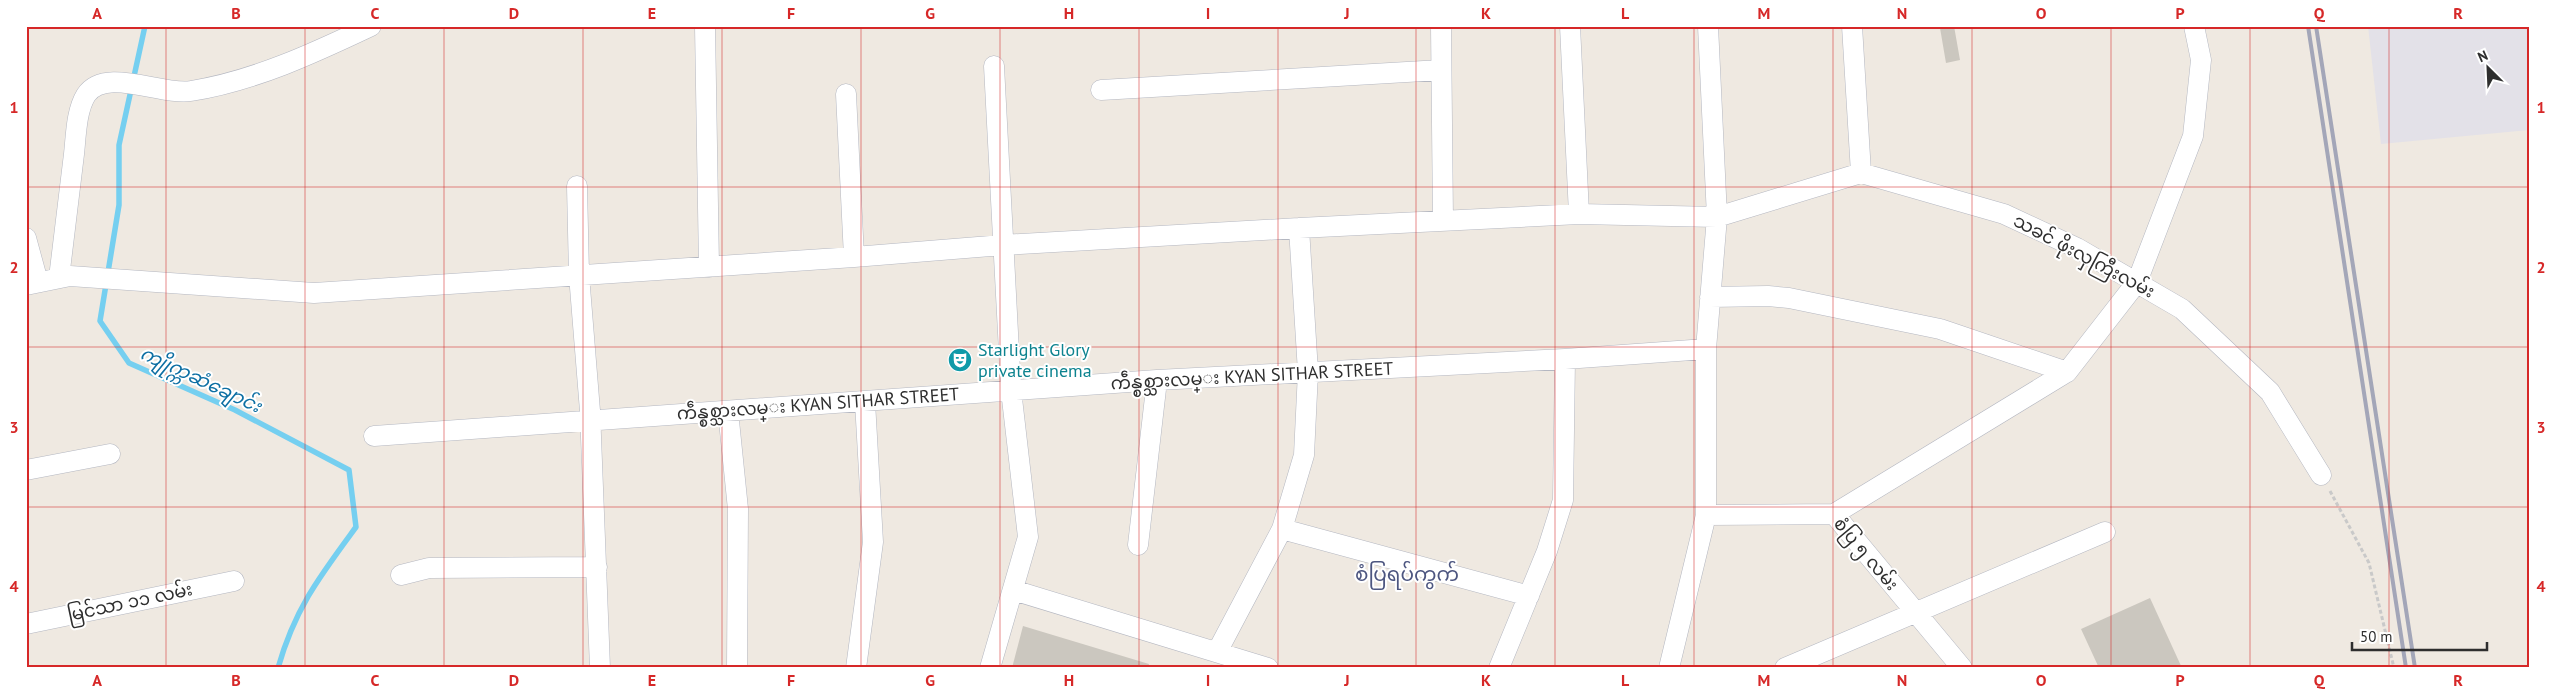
<svg xmlns="http://www.w3.org/2000/svg" width="2555" height="694" viewBox="0 0 2555 694" font-family="'PT Sans','Noto Sans Myanmar',sans-serif">
<rect width="100%" height="100%" fill="#efe9e1"/>
<path fill="#e3e1e8" d="M2368,26H2529V130L2381,144Z"/>
<g fill="none" stroke-linecap="round" stroke-linejoin="round">
<path stroke="#75cff0" stroke-width="5.5" d="M145,26L119,145V205L100,321L129,363L235,410L349,470L356,527C320,576 295,608 278,668"/>
</g>
<path fill="#cbc7bf" d="M1954,26L1960,60L1946,63L1940,28Z
M2150,598L2182,668H2099L2081,629Z
M1023,626L1149,664L1148,668H1012Z"/>
<g fill="none" stroke-linecap="round" stroke-linejoin="round">
<g stroke="#b4b7c1" stroke-width="21">
<path id="minor" d="M705,26L709,267
M1441,26L1443,221
M1570,26L1579,214
M1852,26L1861,173
M1101,90L1441,70
M846,94L854,257
M577,186L579,275L590,411L600,668
M26,238L38,282
M59,278C64,237 69,196 74,154C76,137 76,111 86,95C105,66 162,96 191,91C254,81 314,53 371,26
M26,285L70,276L314,293L854,257L1003,245L1299,228L1579,214L1717,217L1861,173L2004,214L2077,248L2182,309L2270,392L2321,475
M1710,297L1768,296L1789,298L1940,329L2067,372L2137,282L2193,136L2201,60L2194,26
M728,411L738,509L737,668
M374,436L1157,380L1565,359L1706,349
M26,470L110,454
M1834,514L2067,372
M1706,515L1834,514L1962,668
M1282,529L1529,596
M1138,545L1157,380
M401,575L429,568L597,567
M1013,590L1268,668
M26,624L234,581
M1217,652L1282,529L1304,455L1308,372L1299,228
M856,668L873,542L865,402
M990,668L1028,537L1011,390L994,66
M1499,668L1547,551L1563,500L1565,359
M1669,668L1706,515V349L1717,217L1708,26
M1785,668L2105,532"/>
</g>
<path stroke="#c9c9c9" stroke-width="3" stroke-dasharray="4 2.5" stroke-linecap="butt" d="M2330,491L2369,563L2394,668"/>
<use href="#minor" stroke="#fff" stroke-width="20"/>
<path stroke="#a3a6b8" stroke-width="4" d="M2308,26L2406,668
M2316,26L2415,668"/>
</g>
<path fill="none" stroke="#d62828" stroke-width="1" stroke-opacity="0.55" d="M166,26V668M305,26V668M444,26V668M583,26V668M722,26V668M861,26V668M1000,26V668M1139,26V668M1278,26V668M1416,26V668M1555,26V668M1694,26V668M1833,26V668M1972,26V668M2111,26V668M2250,26V668M2389,26V668M26,187H2529M26,347H2529M26,507H2529"/>
<defs>
<g id="theatre-disc" transform="scale(1.25)"><circle r="9.5" fill="#0f9aa8" stroke="#fff"/><path d="M-5-5.5Q0-4 5-5.5V0Q5 5 0 6Q-5 5-5 0ZM-3.3-2.5H-1v1.5H-3.3ZM1-2.5H3.3v1.5H1ZM-2.8 1Q0 5.5 2.8 1Z" fill="#fff"/></g>
</defs>
<g fill-rule="evenodd">
<use href="#theatre-disc" x="960" y="360"/>
</g>
<g text-anchor="middle" stroke-width="4" stroke-linejoin="round" paint-order="stroke">
<g font-size="18" fill="#2e2e2e" stroke="#fff">
<text transform="translate(2084 256) rotate(28)" y="6">သခင် ဖိုးလှကြီးလမ်း</text>
<text transform="translate(1252 376) rotate(-3)" y="6">ကဵန္စစ္သားလမ္း KYAN SITHAR STREET</text>
<text transform="translate(818 404) rotate(-4)" y="6">ကဵန္စစ္သားလမ္း KYAN SITHAR STREET</text>
<text transform="translate(1866 554) rotate(50)" y="6">စံပြ ၅ လမ်း</text>
<text transform="translate(130 602) rotate(-12)" y="6">မြင်သာ ၁၁ လမ်း</text>
</g>
<g font-size="18" fill="#0d838f" stroke="#fff" text-anchor="start">
<text x="978" y="356">Starlight Glory<tspan x="978" dy="21">private cinema</tspan></text>
</g>
<g font-size="19" font-style="italic" fill="#0d6fa3" stroke="#fff">
<text transform="translate(201 379) rotate(25)" y="7">ကျိုက္ကဆံချောင်း</text>
</g>
<g font-size="20" fill="#4d5680" stroke="#fff">
<text x="1407" y="581">စံပြရပ်ကွက်</text>
</g>
</g>
<rect width="2555" height="694" fill="none" stroke="#ffffff" stroke-width="55"/>
<g transform="translate(2488 68) rotate(336)" stroke="#ffffff" stroke-width="4" paint-order="stroke">
<path d="M0-4L9 19L0 12L-9 19Z" fill="#2e2e2e"/>
<text y="-8" font-size="14" font-weight="bold" text-anchor="middle" fill="#2e2e2e">N</text>
</g>
<path d="M2352 642v8h135v-8" fill="none" stroke="#2e2e2e" stroke-width="2.5"/>
<text x="2360" y="642" font-size="15" fill="#2e2e2e" stroke="#ffffff" stroke-width="4" paint-order="stroke">50 m</text>
<rect x="28" y="28" width="2500" height="638" fill="none" stroke="#d62828" stroke-width="2"/>
<g font-size="16" text-anchor="middle" font-weight="bold" fill="#d62828">
<text x="97" y="19">A</text>
<text x="236" y="19">B</text>
<text x="375" y="19">C</text>
<text x="514" y="19">D</text>
<text x="652" y="19">E</text>
<text x="791" y="19">F</text>
<text x="930" y="19">G</text>
<text x="1069" y="19">H</text>
<text x="1208" y="19">I</text>
<text x="1347" y="19">J</text>
<text x="1486" y="19">K</text>
<text x="1625" y="19">L</text>
<text x="1764" y="19">M</text>
<text x="1902" y="19">N</text>
<text x="2041" y="19">O</text>
<text x="2180" y="19">P</text>
<text x="2319" y="19">Q</text>
<text x="2458" y="19">R</text>
<text x="14" y="113">1</text>
<text x="2541" y="113">1</text>
<text x="14" y="273">2</text>
<text x="2541" y="273">2</text>
<text x="14" y="433">3</text>
<text x="2541" y="433">3</text>
<text x="14" y="592">4</text>
<text x="2541" y="592">4</text>
<text x="97" y="686">A</text>
<text x="236" y="686">B</text>
<text x="375" y="686">C</text>
<text x="514" y="686">D</text>
<text x="652" y="686">E</text>
<text x="791" y="686">F</text>
<text x="930" y="686">G</text>
<text x="1069" y="686">H</text>
<text x="1208" y="686">I</text>
<text x="1347" y="686">J</text>
<text x="1486" y="686">K</text>
<text x="1625" y="686">L</text>
<text x="1764" y="686">M</text>
<text x="1902" y="686">N</text>
<text x="2041" y="686">O</text>
<text x="2180" y="686">P</text>
<text x="2319" y="686">Q</text>
<text x="2458" y="686">R</text>
</g>
</svg>
